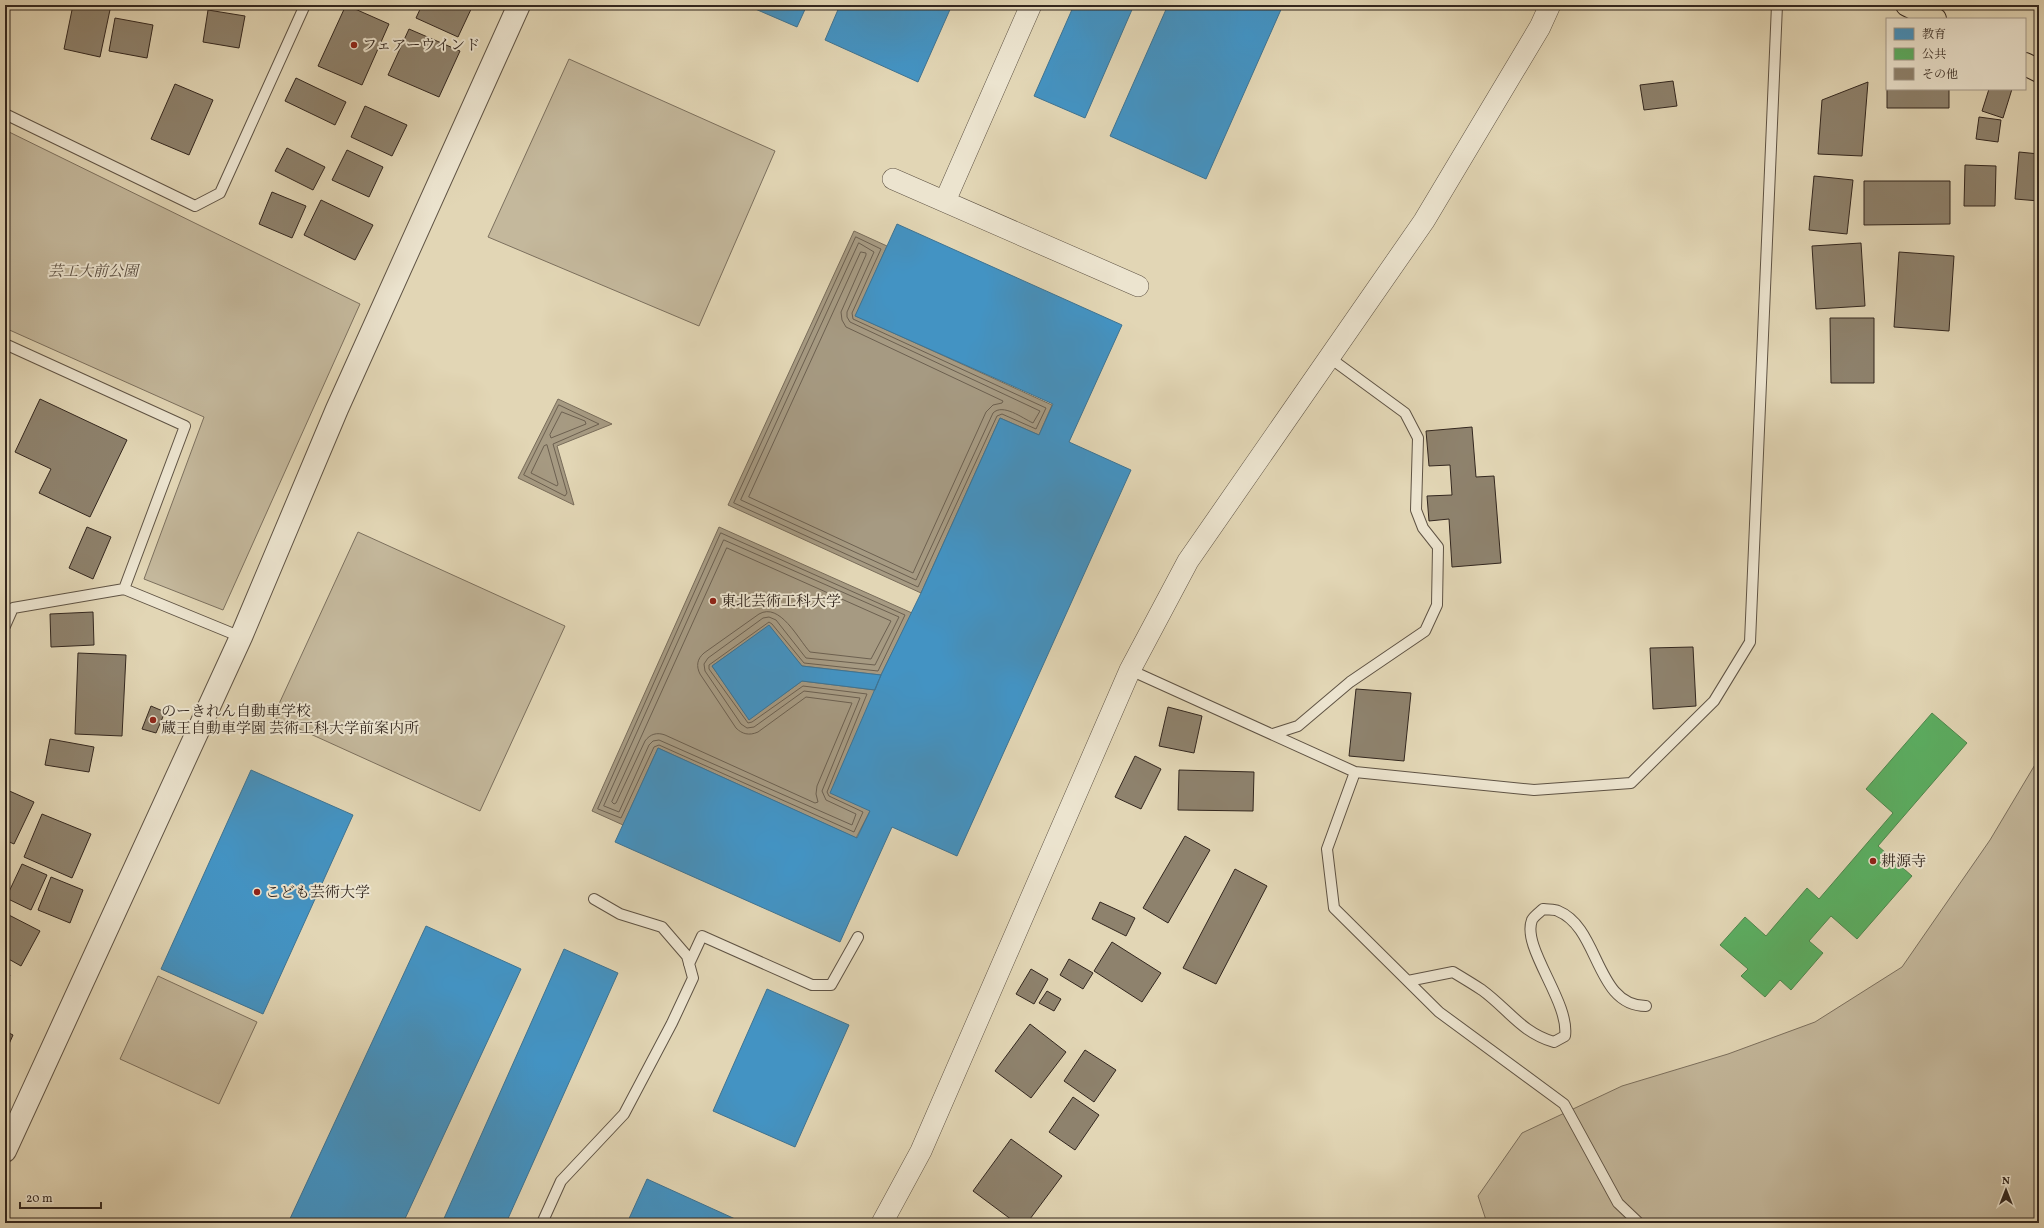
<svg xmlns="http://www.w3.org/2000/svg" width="2044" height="1228" viewBox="0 0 2044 1228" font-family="Vollkorn,'Noto Serif JP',serif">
<rect width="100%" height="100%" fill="#e2d6b5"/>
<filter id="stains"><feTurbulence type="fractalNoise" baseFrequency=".005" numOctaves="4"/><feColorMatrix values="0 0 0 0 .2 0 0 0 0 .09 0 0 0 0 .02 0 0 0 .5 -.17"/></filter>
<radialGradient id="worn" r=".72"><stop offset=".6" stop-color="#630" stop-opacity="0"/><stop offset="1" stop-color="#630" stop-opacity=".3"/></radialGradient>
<path fill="#c4b89c" stroke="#7c705e" d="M569,59L775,151L699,326L488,237Z
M5,130L360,304L223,610L144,579L204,417L5,328Z
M358,532L565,626L480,811L273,717Z
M2039,758V1223H1487L1478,1196L1522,1133L1622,1086L1728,1054L1815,1022L1902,967L1990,840Z
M158,976L257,1022L219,1104L120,1059Z"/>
<path fill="#a69a82" stroke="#786c5a" d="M854,231L887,246L856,316L1052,405L1039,435L1000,418L921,593L728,505Z
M558,399L612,424L557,446L574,505L518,478Z
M719,527L912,613L881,675L802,666L769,626L712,666L749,719L802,681L875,690L870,811L856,838L658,748L623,825L592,811Z"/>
<path fill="#4393c3" stroke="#3e7392" d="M746,5H807L797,27Z
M840,5H952L918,82L825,40Z
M1074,5H1134L1085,118L1034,96Z
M1168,5H1283L1206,179L1110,136Z
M897,224L1122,325L1069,442L1131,470L957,856L892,827L840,942L615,842L658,748L857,838L870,811L830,793L881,675L921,593L1000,418L1039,435L1053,404L855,316Z
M769,625L802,666L881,675L875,690L802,681L749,720L712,666Z
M251,770L353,815L263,1014L161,969Z
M426,926L521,969L403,1223H288Z
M564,949L618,973L506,1223H442Z
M767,989L849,1025L795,1147L713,1111Z
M647,1179L744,1223H627Z"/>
<path fill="#5aae61" stroke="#4e864d" d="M1932,713L1967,743L1878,846L1912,876L1857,939L1831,916L1809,941L1823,953L1791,990L1780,980L1765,997L1741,976L1748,969L1720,945L1745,917L1766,936L1807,888L1819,899L1893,813L1866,789Z"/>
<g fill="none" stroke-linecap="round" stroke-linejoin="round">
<path stroke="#6c6050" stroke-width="1" d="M856,237L881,249L852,313L853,319L1046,408L1036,429L1002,414L997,416L918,587L734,503Z
M859,243L874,252L847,312V317L850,322L1040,411L1033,423C1022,418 1003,403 993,413L916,580L741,500Z
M861,252L866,253V255L841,312L842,320L846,327L1003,401L1002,403L993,405L986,412L913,573L749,497Z
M559,405L599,424L553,444L567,493L565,496L524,475Z
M562,412L585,421L586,424L551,438L550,435Z
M547,445L558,484L557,486L531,473L544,446Z
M721,533L905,615L878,671L804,663L772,624L769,622L709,665V669L748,723L752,722L803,686L867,694L827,792L829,796L863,812L854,832L659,745L654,747L621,818L598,809Z
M724,540L899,617L875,665L806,658L776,620L769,617L763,618L708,658L704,664L705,671L741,724L747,728L754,727L804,691L860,698L822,791L826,800L856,814L852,825L659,740L653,741L649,745L619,812L604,806Z
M727,548L891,621L871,659L810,652C798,639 780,602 759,614L704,653C697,659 696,666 700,674L736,728C742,734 749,736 758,732L806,697L852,703L817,786L816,794L818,802L815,803L665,735C657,732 650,734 645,741L616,803L614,804L612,802Z"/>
</g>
<path fill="#8e826d" stroke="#33271f" d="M73,5H111L100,57L64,49Z
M346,5L389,24L362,85L318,66Z
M422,5H473L458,37L416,18Z
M208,10L245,16L239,48L203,42Z
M115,18L153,25L147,58L109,51Z
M409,29L460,51L439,97L388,75Z
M296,78L346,102L335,125L285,101Z
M1673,81L1677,106L1644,110L1640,85Z
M1868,82L1862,156L1818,154L1822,100Z
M175,84L213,100L189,155L151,139Z
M1887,89H1949V108H1887Z
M1989,89H2012L2003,118L1982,111Z
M365,106L407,125L392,156L351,137Z
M1979,117L2001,120L1998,142L1976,139Z
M287,148L325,167L313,190L275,171Z
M347,150L383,167L369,197L332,180Z
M2019,152L2039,154V201L2015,199Z
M1965,165L1996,166L1995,206H1964Z
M1814,176L1853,180L1847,234L1809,230Z
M1864,181H1950V224L1864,225Z
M272,192L306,206L292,238L259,224Z
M321,200L373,225L355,260L304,235Z
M1861,243L1865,306L1816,309L1812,246Z
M1899,252L1954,256L1949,331L1894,327Z
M1830,318H1874V383H1831Z
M40,399L127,440L90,517L39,493L51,469L15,452Z
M1472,427L1476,477L1494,476L1501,563L1452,567L1449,519L1429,521L1427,496L1452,495L1450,465L1429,466L1426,431Z
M87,527L111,537L93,579L69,568Z
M93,612L94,645L51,647L50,614Z
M1693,647L1696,706L1653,709L1650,648Z
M78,653L126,655L122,736L75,734Z
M1356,689L1411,693L1404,761L1349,756Z
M151,706L165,712L156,733L142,729Z
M1168,707L1202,716L1194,753L1159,746Z
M50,739L94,747L89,772L45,765Z
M1135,756L1161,769L1141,809L1115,797Z
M1179,770L1254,772L1253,811L1178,810Z
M5,789L34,802L14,844L5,840Z
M42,814L91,834L72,878L24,857Z
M1185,836L1210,850L1168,923L1143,908Z
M22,864L47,875L31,910L6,898Z
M1235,869L1267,886L1216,984L1183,968Z
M51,877L83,890L70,923L38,910Z
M1100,902L1135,918L1126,936L1092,919Z
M5,913L40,931L21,966L5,957Z
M1112,942L1161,973L1142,1002L1094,971Z
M1069,959L1093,973L1083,989L1060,975Z
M1031,969L1048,979L1034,1004L1016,994Z
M5,972L10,975L5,985Z
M1047,991L1061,999L1054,1011L1039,1003Z
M1030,1024L1066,1052L1031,1098L995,1071Z
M5,1031L13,1035L5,1053Z
M1085,1050L1116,1070L1094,1102L1064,1081Z
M1073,1097L1099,1115L1075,1150L1049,1132Z
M1011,1139L1062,1176L1027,1223H1016L973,1191Z"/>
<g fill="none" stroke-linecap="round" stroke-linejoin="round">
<g stroke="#5f5344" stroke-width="12">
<path id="service" d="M5,114L195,206L220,193L305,5
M5,344L185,426L124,589
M5,626L13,608L124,589L241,637
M1130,670L1355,772L1534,790L1631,783L1714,701L1750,642L1777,5
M1273,734L1298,726L1350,682L1425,631L1437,605L1438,547L1423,528L1416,510L1418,438L1405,413L1330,358
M1355,772L1327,849L1334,908L1439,1012L1564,1104L1618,1203L1639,1223
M689,964L702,936L812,985H831L858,937
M1408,981L1453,972C1463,978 1473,984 1482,990C1508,1009 1522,1033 1554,1042L1565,1036C1570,1002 1521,947 1532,920C1534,916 1540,912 1543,909C1548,910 1554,909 1558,911C1600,928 1595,1006 1646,1006
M542,1223L561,1181L624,1114L672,1023L693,978L687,956L662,927L620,914L594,899"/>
</g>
<g stroke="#5f5344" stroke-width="22">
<path id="minor" d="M893,179L1138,286
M945,201L1031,5
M882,1223L921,1151L1130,670L1188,561L1424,221L1540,27L1550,5"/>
</g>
<g stroke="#5f5344" stroke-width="24">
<path id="tertiary" d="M5,1151L241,637L337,409L519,5"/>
</g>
<g stroke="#33271f" stroke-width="24">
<path id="primary" d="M1907,5L1935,19
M2025,64L2039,71"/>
</g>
<use href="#service" stroke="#ece4cf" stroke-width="10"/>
<use href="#minor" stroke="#ece4cf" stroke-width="21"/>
<use href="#tertiary" stroke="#ece4cf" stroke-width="22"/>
<use href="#primary" stroke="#e2d6b5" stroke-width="22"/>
</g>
<g fill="#8f2418" stroke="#ece4cf" stroke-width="1.5">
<circle cx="354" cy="45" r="4"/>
<circle cx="713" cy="601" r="4"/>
<circle cx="153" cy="720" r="4"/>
<circle cx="1873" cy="861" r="4"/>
<circle cx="257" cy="892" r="4"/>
</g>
<g text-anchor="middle" stroke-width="4" stroke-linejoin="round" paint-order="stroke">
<g font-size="15" fill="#33271f" stroke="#ece4cf" text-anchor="start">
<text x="362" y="50">フェアーウインド</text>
<text x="721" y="606">東北芸術工科大学</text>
<text x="161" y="716">のーきれん自動車学校<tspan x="161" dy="17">蔵王自動車学園 芸術工科大学前案内所</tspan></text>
<text x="1881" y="866">耕源寺</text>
<text x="265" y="897">こども芸術大学</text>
</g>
<g font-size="15" font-style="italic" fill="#574b3e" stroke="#ece4cf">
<text x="93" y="276">芸工大前公園</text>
</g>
</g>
<rect width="2044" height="1228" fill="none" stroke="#e2d6b5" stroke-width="20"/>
<rect x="6" y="6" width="2032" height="1216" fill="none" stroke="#33271f" stroke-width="2"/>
<rect x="10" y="10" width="2024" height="1208" fill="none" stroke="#33271f"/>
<rect x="1886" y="18" width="140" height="72" fill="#ece4cf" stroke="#a29889"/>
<rect x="1894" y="28" width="20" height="12" fill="#4393c3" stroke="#a29889"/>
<text x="1922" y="38" font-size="12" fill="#33271f">教育</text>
<rect x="1894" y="48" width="20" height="12" fill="#5aae61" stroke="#a29889"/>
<text x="1922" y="58" font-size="12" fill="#33271f">公共</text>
<rect x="1894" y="68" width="20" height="12" fill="#8e826d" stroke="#a29889"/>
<text x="1922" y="78" font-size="12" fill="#33271f">その他</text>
<g transform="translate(2006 1190)" stroke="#ece4cf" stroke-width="3" paint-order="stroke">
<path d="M0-3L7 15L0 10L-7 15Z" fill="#33271f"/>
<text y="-6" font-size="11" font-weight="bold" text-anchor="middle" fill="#33271f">N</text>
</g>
<path d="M20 1202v6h81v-6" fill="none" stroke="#33271f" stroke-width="2"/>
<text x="26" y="1202" font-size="12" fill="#33271f" stroke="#ece4cf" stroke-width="3" paint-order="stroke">20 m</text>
<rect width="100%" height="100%" filter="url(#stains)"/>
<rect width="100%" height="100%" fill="url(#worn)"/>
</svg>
